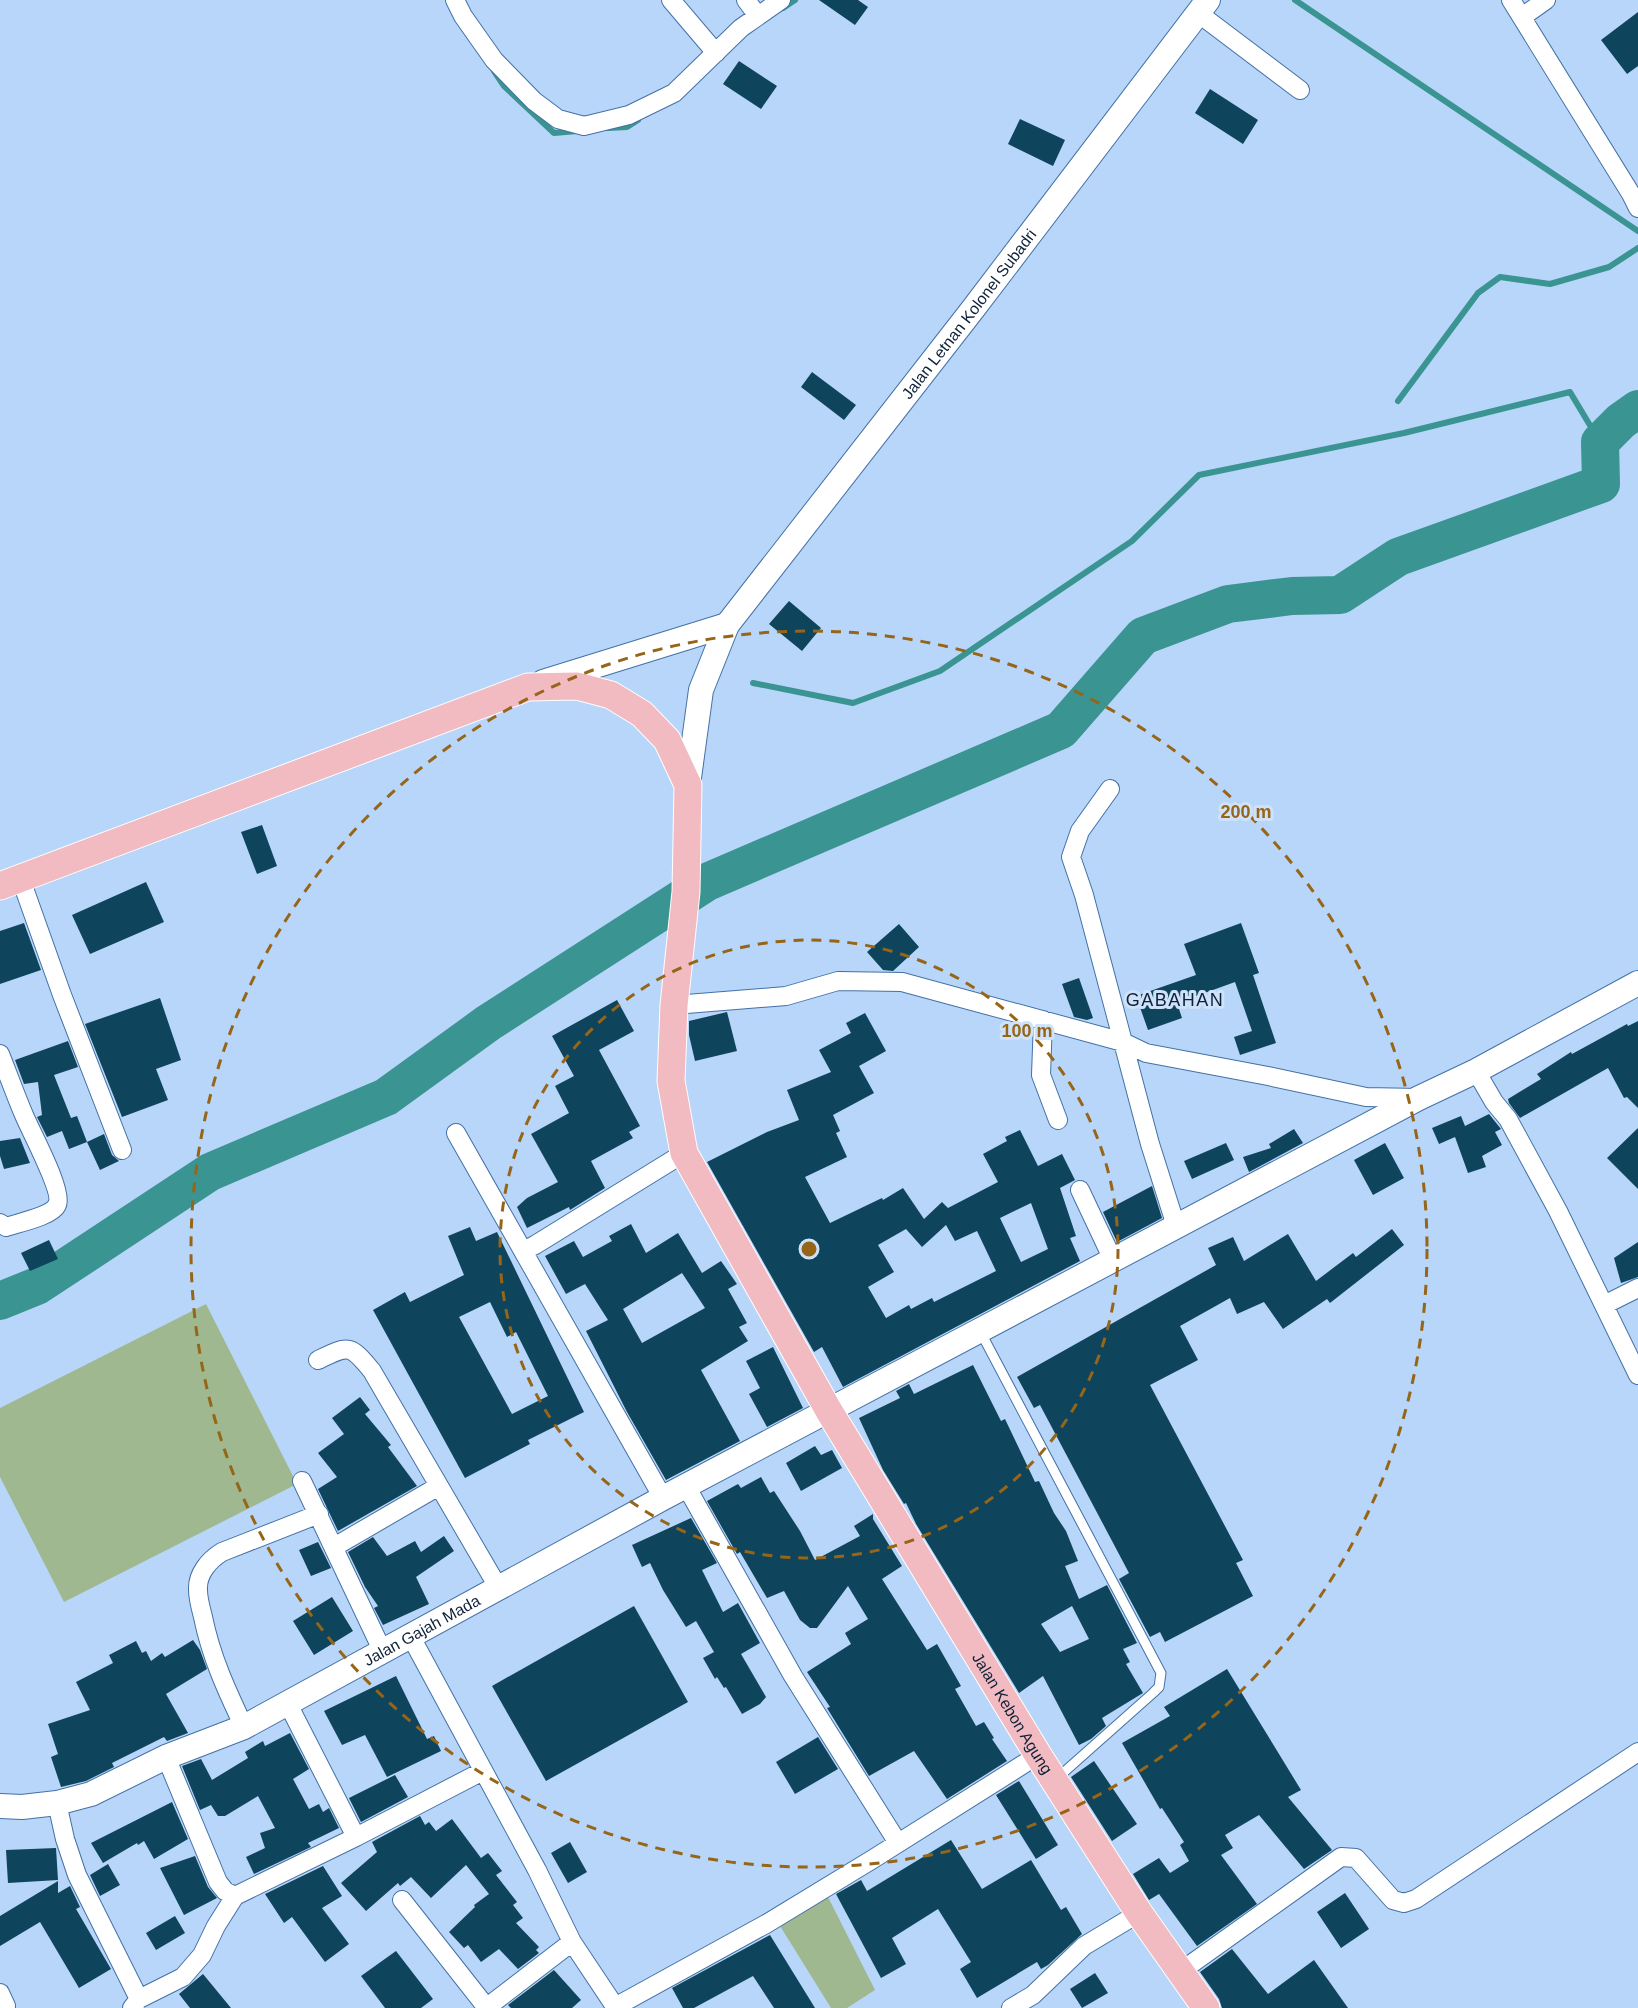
<svg xmlns="http://www.w3.org/2000/svg" width="1638" height="2008" viewBox="0 0 1638 2008" font-family="Arial,sans-serif">
<rect width="100%" height="100%" fill="#b8d6f9"/>
<path fill="#a0b88f" d="M206,1304L297,1484L64,1602L0,1477V1408Z
M828,1897L875,1990L847,2008H831L780,1926Z"/>
<g fill="none" stroke-linecap="round" stroke-linejoin="round">
<path stroke="#3a9491" stroke-width="6" d="M1295,0L1638,231
M783,8L795,0
M494,71L504,86L554,133L577,131
M608,128L627,127L638,120
M1398,401L1478,293L1500,277L1550,284L1609,267L1638,248
M753,683L853,703L940,671L1132,541L1199,475L1404,433L1570,392L1600,442"/>
<path stroke="#3a9491" stroke-width="38" d="M0,1301L37,1286L210,1172L386,1097L488,1023L707,882L1061,730L1143,636L1228,604L1292,596L1340,595L1398,557L1601,484L1600,442L1621,421L1638,409"/>
</g>
<path fill="#0e445c" fill-rule="evenodd" d="M819,0H858L868,7L855,25Z
M1638,12V66L1627,74L1601,40Z
M739,61L777,86L761,109L723,84Z
M1210,89L1258,120L1243,144L1195,113Z
M1020,119L1065,140L1053,166L1008,144Z
M812,372L856,405L844,420L801,387Z
M789,601L821,628L802,651L769,624Z
M262,825L277,866L257,874L241,832Z
M146,882L164,922L90,954L72,915Z
M24,923L41,970L0,984V931Z
M1241,923L1259,973L1253,975L1276,1043L1240,1055L1234,1037L1252,1031L1235,982L1177,1003L1182,1018L1148,1030L1136,996L1196,975L1184,944Z
M899,924L919,947L893,971L883,970L867,952Z
M1079,978L1093,1018L1087,1020L1074,1017L1062,984Z
M160,998L181,1060L156,1069L168,1100L122,1117L85,1024Z
M617,1000L634,1031L599,1050L640,1126L629,1132L633,1138L591,1161L605,1188L570,1210L569,1207L527,1228L517,1207L527,1198L558,1182L531,1134L569,1113L555,1086L574,1076L552,1036Z
M727,1012L737,1051L695,1061L689,1035V1021Z
M865,1013L886,1051L859,1066L874,1093L833,1115L840,1131L836,1133L847,1157L805,1177L830,1223L882,1198L883,1200L903,1188L924,1219L942,1202L948,1208L998,1182L983,1154L1007,1141L1005,1137L1020,1130L1038,1166L1062,1154L1075,1180L1060,1188L1076,1236L1070,1238L1080,1261L843,1387L822,1347L814,1352L707,1162L767,1132L799,1120L787,1090L831,1072L819,1050L851,1033L846,1023ZM1031,1203L1048,1249L1021,1262L1000,1218ZM946,1225L955,1241L977,1231L996,1271L934,1302L932,1298L911,1309L909,1305L886,1318L868,1287L894,1272L878,1245L906,1229L922,1247Z
M1638,1021V1108L1627,1097L1624,1098L1608,1068L1520,1118L1509,1103L1508,1099L1541,1079L1537,1074L1571,1052L1572,1054L1627,1024L1628,1026Z
M68,1041L78,1067L54,1075L71,1118L77,1116L87,1142L69,1149L62,1131L47,1137L37,1117L42,1115L38,1082L24,1084L15,1060Z
M1489,1114L1501,1129L1495,1132L1502,1145L1482,1156L1486,1167L1468,1173L1455,1137L1439,1144L1432,1128L1461,1116L1465,1126Z
M1638,1128V1189L1607,1158Z
M1294,1129L1303,1143L1249,1172L1243,1157L1271,1148L1269,1144Z
M104,1134L112,1155L119,1161L100,1170L87,1142Z
M20,1138L30,1163L4,1169L0,1156V1141Z
M1226,1143L1234,1160L1192,1179L1184,1161Z
M1385,1143L1404,1178L1373,1195L1354,1160Z
M1152,1186L1162,1218L1117,1242L1103,1212Z
M631,1224L646,1253L678,1233L702,1273L721,1261L737,1284L728,1289L747,1323L739,1327L748,1341L701,1370L740,1441L666,1480L627,1412L586,1331L608,1320L585,1284L566,1294L545,1256L574,1241L583,1257L612,1241L609,1236ZM682,1273L705,1308L642,1343L623,1309Z
M470,1227L476,1241L497,1232L584,1412L528,1440L530,1444L465,1478L373,1310L405,1292L410,1302L464,1275L448,1236ZM490,1302L507,1337L516,1332L548,1396L512,1414L459,1317Z
M1392,1229L1404,1245L1330,1303L1327,1299L1283,1329L1264,1302L1237,1314L1230,1298L1180,1326L1198,1360L1150,1385L1243,1560L1236,1563L1253,1596L1165,1642L1160,1632L1150,1637L1119,1579L1129,1573L1040,1405L1034,1408L1017,1377L1216,1265L1208,1248L1233,1237L1244,1261L1288,1234L1316,1281L1353,1253L1356,1257Z
M49,1240L58,1259L30,1271L21,1253Z
M1638,1242V1277L1621,1283L1614,1258Z
M773,1347L803,1408L767,1427L749,1394L760,1388L746,1361Z
M973,1365L1001,1421L1005,1419L1035,1482L1039,1481L1054,1513L1066,1531L1078,1561L1065,1566L1079,1599L1107,1585L1137,1643L1123,1649L1130,1662L1126,1664L1143,1693L1102,1718L1106,1726L1091,1739L1079,1745L1043,1676L1019,1693L916,1524L906,1503L904,1504L883,1470L859,1418L900,1398L896,1391L909,1384L914,1394ZM1072,1606L1089,1639L1060,1652L1041,1624Z
M360,1397L370,1410L365,1414L391,1445L388,1447L417,1486L338,1531L318,1489L337,1477L318,1453L344,1434L332,1418Z
M815,1446L821,1455L832,1450L842,1468L801,1491L786,1463Z
M761,1477L770,1493L774,1491L800,1531L815,1560L860,1536L854,1526L873,1514V1519L902,1566L882,1579L927,1650L937,1644L961,1686L955,1689L976,1726L984,1722L994,1738L992,1739L1007,1761L947,1799L914,1751L869,1776L827,1708L830,1707L807,1672L851,1644L845,1633L868,1619L848,1586L817,1628H810L800,1620L784,1591L767,1598L740,1552L737,1554L707,1501L738,1484L741,1488Z
M691,1518L717,1563L702,1570L723,1612L738,1603L760,1643L741,1654L766,1697L760,1704L742,1714L726,1687L724,1688L717,1677L715,1679L703,1658L714,1652L696,1621L686,1627L663,1590L650,1563L642,1567L632,1545Z
M444,1536L454,1551L416,1577L429,1604L383,1625L374,1608L378,1606L365,1587L348,1552L373,1537L387,1556L415,1541L421,1552Z
M318,1542L331,1568L311,1576L299,1550Z
M332,1597L353,1631L314,1655L293,1621Z
M634,1606L688,1702L546,1781L492,1686Z
M193,1640L200,1650L207,1669L166,1694L188,1733L167,1741L164,1737L112,1763L114,1767L86,1781L61,1787L51,1757L58,1754L48,1724L90,1710L76,1682L113,1663L109,1655L136,1641L142,1653L146,1651L151,1661L162,1653L165,1657Z
M1227,1669L1301,1790L1288,1797L1332,1850L1304,1869L1259,1815L1225,1835L1233,1848L1221,1855L1257,1904L1197,1946L1159,1894L1149,1900L1133,1874L1159,1858L1170,1873L1189,1861L1180,1845L1184,1842L1162,1808L1160,1809L1122,1743L1170,1716L1164,1707Z
M396,1676L427,1739L434,1736L441,1751L387,1777L365,1735L342,1745L324,1711Z
M290,1733L309,1769L293,1779L309,1809L319,1804L323,1812L329,1808L339,1828L308,1843L311,1847L254,1874L246,1857L265,1848L260,1833L275,1828L258,1796L225,1816H218L211,1805L200,1810L182,1766L201,1759L212,1780L248,1758L245,1752L263,1741L265,1746Z
M818,1737L838,1769L795,1794L776,1762Z
M1094,1761L1137,1824L1112,1841L1071,1777Z
M395,1775L408,1797L361,1822L349,1798Z
M1019,1781L1058,1845L1036,1859L996,1795Z
M172,1802L188,1839L154,1859L144,1841L138,1845L137,1843L103,1863L91,1843Z
M420,1816L425,1825L429,1822L436,1831L452,1819L481,1858L488,1853L502,1871L496,1875L517,1902L513,1905L523,1918L516,1923L539,1947L536,1950L539,1953L518,1969L499,1949L481,1962L468,1945L464,1948L449,1932L475,1907L474,1905L489,1894L466,1865L431,1898L411,1877L400,1886L398,1883L366,1911L341,1883L377,1852L372,1842Z
M951,1840L982,1889L1031,1860L1061,1910L1066,1907L1082,1934L1048,1965L1041,1969L1037,1962L977,1998L960,1969L971,1962L938,1909L892,1938L906,1964L881,1978L836,1894L861,1880L867,1891Z
M570,1842L587,1872L568,1883L551,1853Z
M56,1848L58,1880L8,1883L6,1850Z
M195,1856L208,1887L217,1898L184,1915L160,1868Z
M108,1864L120,1885L100,1896L90,1875Z
M323,1866L342,1896L322,1908L349,1944L325,1962L292,1917L284,1923L265,1894Z
M58,1881V1893L70,1886L80,1907L76,1909L111,1969L79,1988L40,1922L0,1946V1916Z
M1345,1893L1369,1929L1341,1948L1317,1912Z
M175,1916L185,1933L156,1950L146,1933Z
M770,1935L815,2008H774L753,1976L694,2008H683L672,1988Z
M1232,1949L1268,1994L1314,1960L1348,2008H1222L1219,1999L1200,1972Z
M396,1951L433,1999L421,2008H385L361,1976Z
M554,1970L581,2000L572,2008H511L508,2005Z
M1095,1973L1108,1993L1082,2008L1070,1989Z
M203,1974L231,2008H190L179,1994Z"/>
<g fill="none" stroke-linecap="round" stroke-linejoin="round">
<g stroke="#4371a6" stroke-width="11">
<path id="service" d="M980,1331L1161,1673L1159,1687L1153,1693L1055,1780"/>
</g>
<g stroke="#4371a6" stroke-width="20">
<path id="minor" d="M455,0L463,16L494,60L534,101L558,119L584,126L629,115L674,93L741,28L781,0
M671,0L716,53
M746,0L758,16
M1511,0L1631,194L1638,208
M1198,13L1300,90
M1522,17L1546,0
M1110,789L1080,831L1071,857L1084,895L1150,1144L1176,1226
M20,877L62,995L122,1150
M674,1005L786,996L838,981L902,982L1123,1042L1146,1053L1268,1076L1366,1097L1419,1098
M1043,1020L1041,1075L1058,1120
M0,1054C8,1074 15,1094 24,1115C30,1130 64,1192 57,1205C52,1216 18,1223 6,1227L0,1223
M1476,1071L1494,1102L1508,1119L1558,1211L1638,1375
M456,1133L523,1251
M1080,1190L1113,1260
M1604,1305L1638,1288
M318,1360C349,1345 350,1344 372,1371L498,1587
M302,1481L382,1650
M686,1486L793,1676L898,1843
M663,1498L523,1251L535,1245L684,1153
M334,1547L439,1486
M410,1635L537,1870L572,1942
M287,1702L356,1837
M244,1727C227,1691 211,1657 203,1617C201,1609 198,1599 198,1590C197,1574 209,1560 222,1552L319,1514
M166,1757L218,1882L225,1891L235,1896L356,1837L483,1771
M57,1803L65,1839L77,1875L139,1999L132,2008
M402,1900L487,2008
M1180,1972L1341,1857L1356,1858L1393,1900L1404,1903L1416,1899L1638,1752
M0,1993L6,2006L3,2008
M139,1999L183,1977L202,1955L216,1926L235,1896
M615,2007L766,1924L873,1859L1038,1755
M486,2008L572,1942L616,2008
M1011,2008L1033,1995L1084,1946L1139,1913"/>
</g>
<g stroke="#4371a6" stroke-width="26">
<g id="secondary">
<path d="M543,682L727,625"/>
<path id="s1" d="M688,785L701,690L727,625L973,309L1208,0"/>
<path id="s2" d="M0,1806L22,1807L57,1803L91,1794L166,1757L244,1727L663,1498L1419,1098L1476,1071L1638,983"/>
</g>
</g>
<g stroke="#fff" stroke-width="29">
<g id="primary">
<path id="s3" d="M0,886L528,687L577,686L611,695L642,714L667,740L688,785L686,892L674,1005L671,1081L684,1153L829,1411L1038,1755L1139,1913L1206,2008"/>
</g>
</g>
<use href="#service" stroke="#fff" stroke-width="9"/>
<use href="#minor" stroke="#fff" stroke-width="18"/>
<use href="#secondary" stroke="#fff" stroke-width="24"/>
<use href="#primary" stroke="#f2bac1" stroke-width="27"/>
</g>
<g fill="none" stroke="#966517" stroke-width="3" stroke-dasharray="10 8">
<circle cx="809" cy="1249" r="309"/>
<circle cx="809" cy="1249" r="618"/>
</g>
<g text-anchor="middle" stroke-width="6" stroke-linejoin="round" paint-order="stroke">
<g font-size="16" fill="#0e2137" stroke="#cee2fa">
<text dy="6" stroke="none"><textPath href="#s1" startOffset="560">Jalan Letnan Kolonel Subadri</textPath></text>
<text dy="6" stroke="none"><textPath href="#s2" startOffset="462">Jalan Gajah Mada</textPath></text>
<text dy="6" stroke="none"><textPath href="#s3" startOffset="1790">Jalan Kebon Agung</textPath></text>
</g>
<g font-size="18" letter-spacing="1.5" fill="#0e2137" stroke="#cee2fa">
<text x="1175" y="1006">GABAHAN</text>
</g>
</g>
<circle cx="809" cy="1249" r="9" fill="#966517" stroke="#cee2fa" stroke-width="3"/>
<g font-size="18" text-anchor="middle" font-weight="bold" fill="#966517" stroke="#cee2fa" stroke-width="6" stroke-linejoin="round" paint-order="stroke">
<text x="1246" y="818">200 m</text>
<text x="1027" y="1037">100 m</text>
</g>
</svg>
